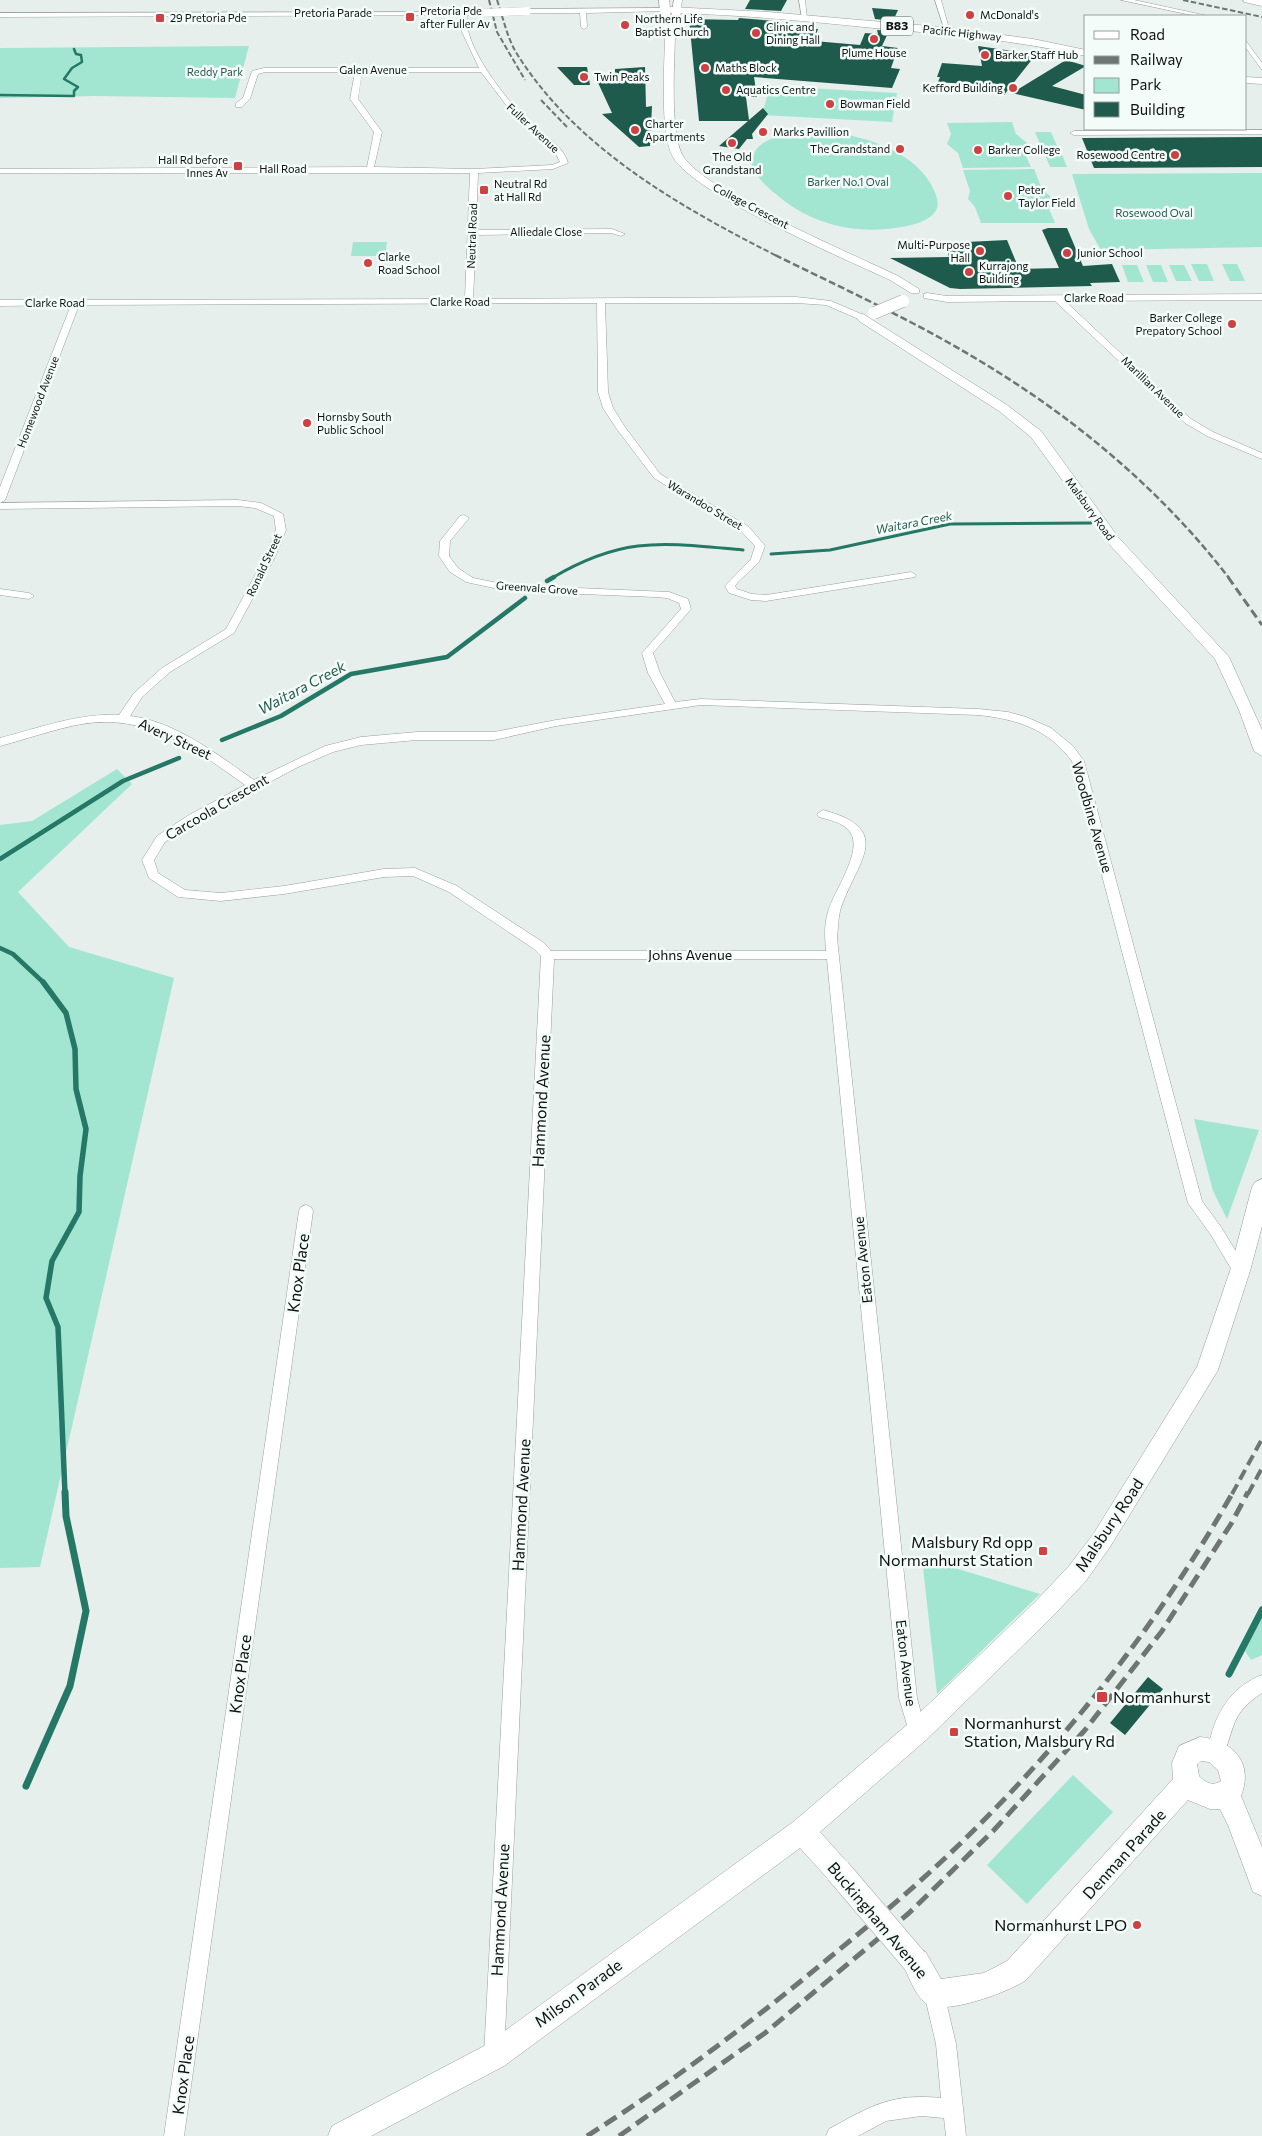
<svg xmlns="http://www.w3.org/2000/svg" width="1262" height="2136" viewBox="0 0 1262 2136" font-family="Commissioner,sans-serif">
<rect width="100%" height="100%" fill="#e6efec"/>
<path fill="#a2e5d1" d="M249,46L235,98L95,96L0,98V48Z
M770,86L897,93L892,122L762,115Z
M1012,122L1016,134L1027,143L1024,152L1031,167L963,168L958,153L947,144L951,134L947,123Z
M828,132C866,136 917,152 934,190C937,197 940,205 935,212C927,222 913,225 901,227C856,235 812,225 777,195C767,187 758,179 752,167C749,131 804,132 828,132Z
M1035,132H1051L1057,146H1041Z
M1044,152H1061L1067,167H1050Z
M1034,169L1042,189L1053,199L1049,209L1055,223H981L975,207L968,199L970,191L963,170Z
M1262,173V247L1101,250L1089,229L1072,174Z
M353,242H387L385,256H351Z
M1191,264H1207L1214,281H1199Z
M1222,264H1237L1245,281H1230Z
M1122,265H1137L1144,282H1128Z
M1146,265H1161L1168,282H1153Z
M1169,265H1184L1192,281H1176Z
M117,769L132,784L18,892L69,947L174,978L40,1567L0,1568V825L32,821Z
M1194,1119L1259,1130L1227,1219L1213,1191Z
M922,1558L1040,1594L937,1694Z
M1262,1617V1655L1251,1660L1245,1651Z
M1073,1775L1113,1812L1027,1904L987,1865Z"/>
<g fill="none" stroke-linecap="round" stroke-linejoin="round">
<path stroke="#247865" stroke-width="2.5" d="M0,95L74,96V91L78,87L64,79L72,68L82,62L81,55L76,54L74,49"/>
<path stroke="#247865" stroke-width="3" d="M771,554L830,550L950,524L1091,523
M552,578C624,535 664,543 743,550"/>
<path stroke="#247865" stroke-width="4.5" d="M547,581L554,577
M222,740L281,716L351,674L447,657L525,598
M0,859L123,781L179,758
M0,948L13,954L44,983"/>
<path stroke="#247865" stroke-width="5.5" d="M43,982L66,1013L75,1049L76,1089L86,1129L80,1176L79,1212L52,1261L46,1298L58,1327L65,1494"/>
<path stroke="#247865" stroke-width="7" d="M1229,1674L1262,1610
M26,1786L70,1686L86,1611L66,1516L65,1492"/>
</g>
<path fill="#1f5b4c" d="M750,0H787L781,11L745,9Z
M872,8L898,10L893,21L875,19Z
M739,18L775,21V25L818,29L814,41L860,45L865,33L878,34L877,30L889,31L882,46L898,48L891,68L900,69L892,88L754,77L757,97H746L749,120L763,108L768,114L752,134L753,139H747L739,149L719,146L748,121H699L689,19L738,20Z
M978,46L1027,53L1024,56L1034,57L1004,95L975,90L978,85L938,82L940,77H937L942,63L982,66Z
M1066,60L1086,66L1052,86L1086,95V110L1012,93Z
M557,67H587L590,85H574Z
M645,67L646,107L652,106L650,146L639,147L602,114L612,113L594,74L615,73V69Z
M1262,137V167L1094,168L1082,138Z
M1048,228H1067L1083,266L1112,264L1120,282L1090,283L1092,286L960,289L950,288L890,258L949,257L946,243L1007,240L1019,269L1059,268L1042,230Z
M1148,1677L1163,1689L1125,1735L1110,1723Z"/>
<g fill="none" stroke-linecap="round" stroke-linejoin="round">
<g stroke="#98a09d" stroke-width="1">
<path id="street" d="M799,0H805L807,19L802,18Z
M935,0H941L950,32L945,31Z
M1121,0H1134L1208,16H1196Z
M665,8L667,11L586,13L587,27L584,29L581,27L580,13H527L524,11L527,9Z
M483,12L481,15H467C462,45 508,102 529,122C541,133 564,146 568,163L553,169L478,173L476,230L612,229L625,234L621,236L611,233L476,235L473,299L796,297L831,301L866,316L867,318L863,321L826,305L796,303H605L608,392L613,408L625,427L660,474L749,527L765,546L759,562L738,582L735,586L737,589L752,594L766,595L911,572L916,575L915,577L766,601L751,600L729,593L725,586L751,559L755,546L741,531L654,478L616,428L603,408L598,392L597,303L79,305L5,500L0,503V487L71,305L0,306V300L465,299L470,173H0V169L367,167L374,132L350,99L355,72H265L258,74L250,99L242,107H236V103L243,98L252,71L264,68H479L462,32L460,15L0,17V13ZM362,72H481L513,114L555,152L560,162L552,165L474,169L374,167L382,132L358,99Z
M1246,41L1262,63V70L1246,48Z
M1262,130V134L1074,135L1070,133L1074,131Z
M927,293L947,296L1262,294V300L1065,301L1191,419L1213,432L1262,453V459L1207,436L1185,423L1055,301L947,302L924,298V294Z
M238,500L261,503L283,514L286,530L275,557L234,633L170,672L142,697L130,716C175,721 218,755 254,780L325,746L361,737L417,732H494L556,720L665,704L648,673L642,653L681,609L679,603L667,598L655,597L508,591L466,582L450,572L439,556L440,541L460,516L464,515L469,518L450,541L449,556L458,568L473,578L508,585L669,592L688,599L691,609L653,653L660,673L675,702L701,699L978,709L1008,712L1026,717L1051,728L1073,746L1084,761L1202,1201L1221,1227L1248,1271L1245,1275L1240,1277L1235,1275L1211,1235L1188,1203L1072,761C1048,729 1017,719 978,715L701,705L556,726L494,740H417L361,745L333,752L298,767L197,821L165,842L154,860L158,873L185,890L221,893L284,886L384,869L415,868L457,886L544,943L551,951H826C825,938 824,924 828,912C833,892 864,851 850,832C843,822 829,820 819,817L817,814L823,810C898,830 854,864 840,911C838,920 838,929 837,938L917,1698L926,1732L923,1738L917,1741L911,1738L899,1698L827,959H554L504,2056L501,2063L494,2066L487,2063L484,2056L541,956L534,949L449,892L413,876L384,877L284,894L221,901L178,897L149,878L142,860L157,836L189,815L245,785C195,749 146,713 82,724C54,729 27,739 0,746V738C39,728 78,713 119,715L134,693L162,668L226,629L265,557L276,530L274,516L255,508L238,506L0,509V503Z
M0,589L29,593L34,596L29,599L0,595Z
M306,1205L311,1207L313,1211L184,2136H164L299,1211L301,1207Z
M1262,1675V1693C1229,1715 1236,1727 1222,1758L1216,1761L1210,1758C1206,1750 1208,1744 1211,1736C1218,1708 1235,1685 1262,1675Z
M934,1983L941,1986L944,1993L956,2044L966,2136H946L944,2118L921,2116L886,2121L858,2136H826L829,2129C871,2106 891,2093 941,2098L936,2044L924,1993L927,1986Z"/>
</g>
<g stroke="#98a09d" stroke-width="1">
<path id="secondary" d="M674,0H682L679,27L675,31C675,60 669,132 683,156C705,192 855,255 898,276L919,289V293H911L890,280C845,259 695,195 673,157C659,132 665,62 665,32L660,27V10L665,7L670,10V25Z
M1243,0H1262V6L1244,2Z
M863,314L1007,405L1041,431L1118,537L1229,657L1262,730V756L1254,751L1239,710L1215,659L1108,543L1031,437L999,411L859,321L857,318Z
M1262,1179V1226L1250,1271L1218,1370L1110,1547L1085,1582L1051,1618L926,1740L820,1832L847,1862L851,1871L847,1880L838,1884L829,1880L800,1848L504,2066L371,2136H328L332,2126L484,2046L793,1822L908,1724L1035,1602L1069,1566L1094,1533L1197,1367L1230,1271L1252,1187L1255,1182Z
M1200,1737C1233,1740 1254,1763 1241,1796L1262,1847V1896L1253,1892L1228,1825L1220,1809H1210L1188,1800L1026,1980C1009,1992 940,2018 924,2002C914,1992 907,1974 902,1961L905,1951L915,1948L925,1951L941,1979L984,1973L1007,1961L1173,1779L1172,1763L1179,1746ZM1201,1761L1209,1762L1218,1770L1221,1781C1212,1787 1205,1782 1199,1776L1197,1764Z"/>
</g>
<g stroke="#98a09d" stroke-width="1">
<path id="primary" d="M659,0H669L670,7L768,12L952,28L1033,39L1086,50V56C1016,40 945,34 874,28C805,21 735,14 665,13L660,10Z
M1246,77L1262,78V84L1246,83Z"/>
</g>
<use href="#street" fill="#fff" fill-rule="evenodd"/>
<use href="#secondary" fill="#fff" fill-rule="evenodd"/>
<use href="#primary" fill="#fff" fill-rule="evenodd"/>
<path stroke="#6f7573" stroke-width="2" stroke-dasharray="5.5 2.5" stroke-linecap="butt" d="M489,0L497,32L525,80
M497,0C503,17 507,38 517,54C576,148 680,207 777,256
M1183,0L1262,17
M541,100L567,127"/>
<path stroke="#6f7573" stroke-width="2.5" stroke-dasharray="7 3" stroke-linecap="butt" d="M775,255C844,289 914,321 980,361C1075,418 1161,490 1229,578"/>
<path stroke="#6f7573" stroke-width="3" stroke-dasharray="9 4.5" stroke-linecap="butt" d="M1228,577L1262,625"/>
<path stroke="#6f7573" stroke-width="4" stroke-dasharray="11 5.5" stroke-linecap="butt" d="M1232,1494L1262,1439
M1248,1494L1262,1468"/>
<path stroke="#6f7573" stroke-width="5" stroke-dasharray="14 7" stroke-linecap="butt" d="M587,2136C672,2082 752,2022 829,1958C878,1918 927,1877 971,1833C1074,1731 1162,1618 1233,1492
M619,2136L765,2033L909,1913L994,1830L1085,1730L1162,1631L1231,1524L1248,1492"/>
<g stroke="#98a09d" stroke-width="8" stroke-linecap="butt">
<path id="street-bridge" d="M481,13L527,11"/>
</g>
<g stroke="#98a09d" stroke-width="13" stroke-linecap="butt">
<path id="secondary-bridge-far1" d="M874,313L903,301"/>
</g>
<g stroke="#98a09d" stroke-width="27" stroke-linecap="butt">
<path id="secondary-bridge" d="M838,1871L915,1961"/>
</g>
<use href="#street-bridge" stroke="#fff" stroke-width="8"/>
<use href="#secondary-bridge-far1" stroke="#fff" stroke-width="12"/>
<use href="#secondary-bridge" stroke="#fff" stroke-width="26"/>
</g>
<g fill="#cf4042" stroke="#f3fcf9" stroke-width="2">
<circle cx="970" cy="15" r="5"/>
<rect x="405" y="12" width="10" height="10" rx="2.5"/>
<rect x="155" y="13" width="10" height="10" rx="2.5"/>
<circle cx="625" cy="25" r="5"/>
<circle cx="756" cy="33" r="5"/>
<circle cx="874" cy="39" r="5"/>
<circle cx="985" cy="55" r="5"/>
<circle cx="705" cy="68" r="5"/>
<circle cx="584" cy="77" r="5"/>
<circle cx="1013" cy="88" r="5"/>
<circle cx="726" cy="90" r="5"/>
<circle cx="830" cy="104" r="5"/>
<circle cx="635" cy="130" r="5"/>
<circle cx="763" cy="132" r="5"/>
<circle cx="732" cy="143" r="5"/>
<circle cx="900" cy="149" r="5"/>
<circle cx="978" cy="150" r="5"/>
<circle cx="1175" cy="155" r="5"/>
<rect x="233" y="161" width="10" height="10" rx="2.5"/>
<rect x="479" y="185" width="10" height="10" rx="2.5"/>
<circle cx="1008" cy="196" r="5"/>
<circle cx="980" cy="251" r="5"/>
<circle cx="1067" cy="253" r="5"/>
<circle cx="368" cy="263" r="5"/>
<circle cx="969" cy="272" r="5"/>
<circle cx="1232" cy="324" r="5"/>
<circle cx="307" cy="423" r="5"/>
<rect x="1038" y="1546" width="10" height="10" rx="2.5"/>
<rect x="1096" y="1691" width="12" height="12" rx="2.5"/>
<rect x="949" y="1727" width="10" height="10" rx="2.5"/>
<circle cx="1137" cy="1925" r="5"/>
</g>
<g text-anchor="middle" stroke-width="5" stroke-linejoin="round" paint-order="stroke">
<g font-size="11" fill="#0f1211" stroke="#f3fcf9" text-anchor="start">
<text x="420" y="15">Pretoria Pde<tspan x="420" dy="13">after Fuller Av</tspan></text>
<text x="980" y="19">McDonald's</text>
<text x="170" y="22">29 Pretoria Pde</text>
<text x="635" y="23">Northern Life<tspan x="635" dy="13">Baptist Church</tspan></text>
<text x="766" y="31">Clinic and<tspan x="766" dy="13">Dining Hall</tspan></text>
<text x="874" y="57" text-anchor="middle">Plume House</text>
<text x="995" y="59">Barker Staff Hub</text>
<text x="715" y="72">Maths Block</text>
<text x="594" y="81">Twin Peaks</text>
<text x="1003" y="92" text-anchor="end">Kefford Building</text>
<text x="736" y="94">Aquatics Centre</text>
<text x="840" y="108">Bowman Field</text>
<text x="645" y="128">Charter<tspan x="645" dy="13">Apartments</tspan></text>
<text x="773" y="136">Marks Pavillion</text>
<text x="890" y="153" text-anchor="end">The Grandstand</text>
<text x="988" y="154">Barker College</text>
<text x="1165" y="159" text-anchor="end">Rosewood Centre</text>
<text x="732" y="161" text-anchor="middle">The Old<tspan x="732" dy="13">Grandstand</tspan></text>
<text x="228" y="164" text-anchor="end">Hall Rd before<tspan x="228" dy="13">Innes Av</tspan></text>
<text x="494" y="188">Neutral Rd<tspan x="494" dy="13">at Hall Rd</tspan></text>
<text x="1018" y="194">Peter<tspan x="1018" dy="13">Taylor Field</tspan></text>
<text x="970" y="249" text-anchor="end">Multi-Purpose<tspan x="970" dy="13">Hall</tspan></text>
<text x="1077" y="257">Junior School</text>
<text x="378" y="261">Clarke<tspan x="378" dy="13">Road School</tspan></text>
<text x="979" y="270">Kurrajong<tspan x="979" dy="13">Building</tspan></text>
<text x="1222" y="322" text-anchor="end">Barker College<tspan x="1222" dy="13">Prepatory School</tspan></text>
<text x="317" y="421">Hornsby South<tspan x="317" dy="13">Public School</tspan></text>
</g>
<g font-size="11" fill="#0f1211" stroke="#f3fcf9">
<text x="333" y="17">Pretoria Parade</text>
<text transform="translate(962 33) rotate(6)" y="4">Pacific Highway</text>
<text x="373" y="74">Galen Avenue</text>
<text transform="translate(533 128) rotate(43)" y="4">Fuller Avenue</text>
<text x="283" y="173">Hall Road</text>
<text transform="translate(751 206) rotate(28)" y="4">College Crescent</text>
<text x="546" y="236">Alliedale Close</text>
<text transform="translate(472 236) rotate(-88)" y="4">Neutral Road</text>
<text x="1094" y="302">Clarke Road</text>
<text x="460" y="306">Clarke Road</text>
<text x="55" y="307">Clarke Road</text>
<text transform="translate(1153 387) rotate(44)" y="4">Marillian Avenue</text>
<text transform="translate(38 402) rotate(-69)" y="4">Homewood Avenue</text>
<text transform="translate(705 505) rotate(31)" y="4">Warandoo Street</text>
<text transform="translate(1090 509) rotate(54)" y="4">Malsbury Road</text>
<text transform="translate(264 565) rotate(-65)" y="4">Ronald Street</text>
<text transform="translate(537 588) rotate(4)" y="4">Greenvale Grove</text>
</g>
<g font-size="11" fill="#29584c" stroke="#f3fcf9">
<text x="215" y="76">Reddy Park</text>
<text x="848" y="186">Barker No.1 Oval</text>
<text x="1154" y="217">Rosewood Oval</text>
</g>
<rect fill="#f3fcf9" stroke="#535857" stroke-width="1" x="881" y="16.5" width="32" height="19" rx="4"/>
<g font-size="12" font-weight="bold" fill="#0f1211">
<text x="897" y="30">B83</text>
</g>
<g font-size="12" font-style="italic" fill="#2c5b4e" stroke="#f3fcf9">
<text transform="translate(914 523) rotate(-11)" y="4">Waitara Creek</text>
</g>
<g font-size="14" fill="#0f1211" stroke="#f3fcf9">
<text transform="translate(175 739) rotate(25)" y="5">Avery Street</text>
<text transform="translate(217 807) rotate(-30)" y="5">Carcoola Crescent</text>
<text transform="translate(1092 817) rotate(74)" y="5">Woodbine Avenue</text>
<text x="690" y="960">Johns Avenue</text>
<text transform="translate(863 1260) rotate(-96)" y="5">Eaton Avenue</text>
<text transform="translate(906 1663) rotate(83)" y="5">Eaton Avenue</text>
</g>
<g font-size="15" font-style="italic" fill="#2c5b4e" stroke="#f3fcf9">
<text transform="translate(302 688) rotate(-28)" y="5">Waitara Creek</text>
</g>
<g font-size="16" fill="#0f1211" stroke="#f3fcf9">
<text transform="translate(541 1101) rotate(-87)" y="6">Hammond Avenue</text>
<text transform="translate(298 1273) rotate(-82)" y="6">Knox Place</text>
<text transform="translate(521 1505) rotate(-87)" y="6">Hammond Avenue</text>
<text transform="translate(1109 1525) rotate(-56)" y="6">Malsbury Road</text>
<text transform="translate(240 1674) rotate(-82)" y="6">Knox Place</text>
<text transform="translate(1124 1854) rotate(-48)" y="6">Denman Parade</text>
<text transform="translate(500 1910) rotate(-87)" y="6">Hammond Avenue</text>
<text transform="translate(878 1920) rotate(50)" y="6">Buckingham Avenue</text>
<text transform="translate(578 1993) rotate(-36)" y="6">Milson Parade</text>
<text transform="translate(183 2075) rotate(-82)" y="6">Knox Place</text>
</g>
<g font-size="16" fill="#0f1211" stroke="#f3fcf9" text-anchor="end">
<text x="1033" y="1548">Malsbury Rd opp<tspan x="1033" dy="18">Normanhurst Station</tspan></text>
<text x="1113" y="1703" text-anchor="start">Normanhurst</text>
<text x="964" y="1729" text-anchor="start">Normanhurst<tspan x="964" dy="18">Station, Malsbury Rd</tspan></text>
<text x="1127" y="1931">Normanhurst LPO</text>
</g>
</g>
<rect x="1084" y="15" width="162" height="115" fill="#f3fcf9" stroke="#989e9c"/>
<rect x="1094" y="31" width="25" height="8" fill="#ffffff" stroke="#989e9c"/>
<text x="1130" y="40" font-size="15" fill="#0f1211">Road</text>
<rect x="1094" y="56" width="25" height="8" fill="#6f7573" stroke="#989e9c"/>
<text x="1130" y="65" font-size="15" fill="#0f1211">Railway</text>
<rect x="1094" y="78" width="25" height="15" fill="#a2e5d1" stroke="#989e9c"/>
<text x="1130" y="90" font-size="15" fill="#0f1211">Park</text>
<rect x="1094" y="102" width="25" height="15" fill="#1f5b4c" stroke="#989e9c"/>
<text x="1130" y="115" font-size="15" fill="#0f1211">Building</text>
</svg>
